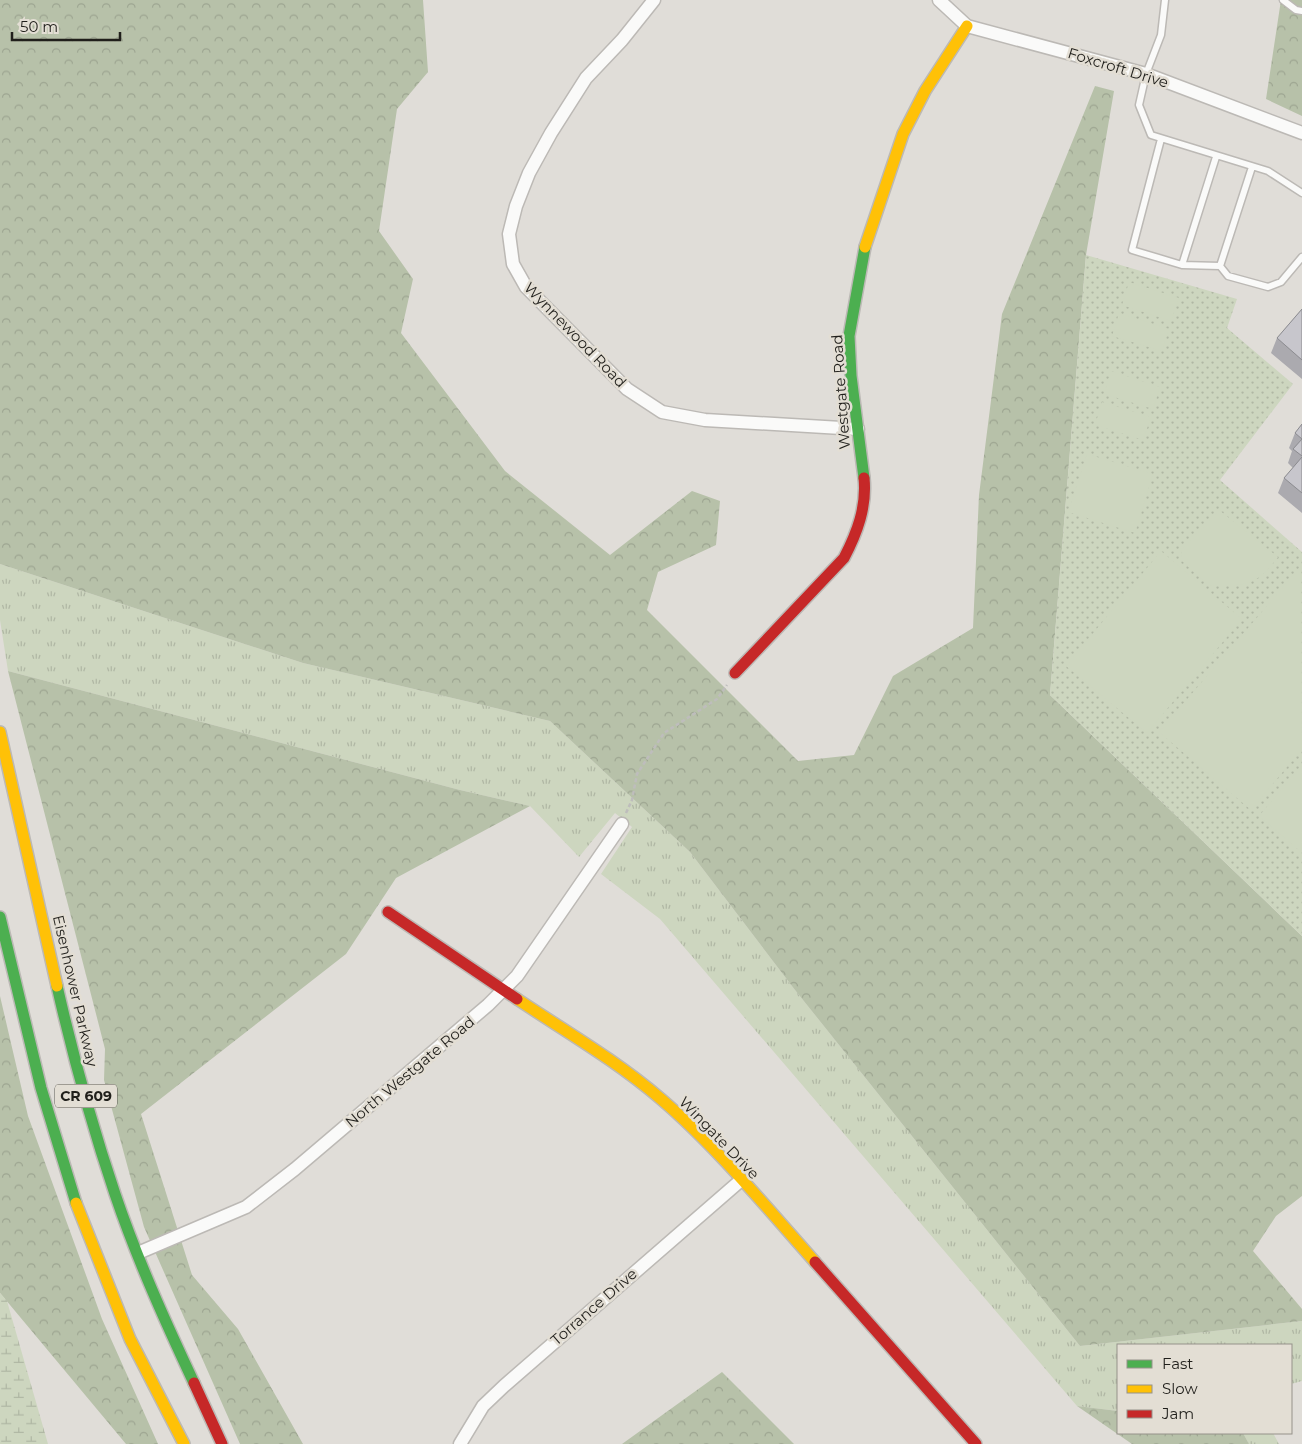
<svg xmlns="http://www.w3.org/2000/svg" width="1302" height="1444" viewBox="0 0 1302 1444" font-family="Montserrat,sans-serif">
<defs>
<pattern id="grass-tufts" width="24" height="20" patternUnits="userSpaceOnUse" patternTransform="scale(1.25)"><rect width="24" height="20" fill="#cdd6bf"/><path d="M3 7l-1-3M5 7V3M7 7l1-3M15 17l-1-3M17 17v-4M19 17l1-3" fill="none" stroke="#b0b7a4"/></pattern>
<pattern id="forest-crowns" width="20" height="18" patternUnits="userSpaceOnUse" patternTransform="scale(1.25)"><rect width="20" height="18" fill="#b7c1a9"/><path d="M2 6a3 3 0 1 1 6 0M12 15a3 3 0 1 1 6 0" fill="none" stroke="#9da591"/></pattern>
<pattern id="wetland-marsh" width="20" height="14" patternUnits="userSpaceOnUse" patternTransform="scale(1.25)"><rect width="20" height="14" fill="#cdd6bf"/><path d="M1 5h8M5 5V1M11 12h8M15 12V8" fill="none" stroke="#b0b7a4"/></pattern>
<pattern id="park-dots" width="8" height="8" patternUnits="userSpaceOnUse" patternTransform="scale(1.25)"><rect width="8" height="8" fill="#cdd6bf"/><path d="M2 2h.1M6 6h.1" fill="none" stroke="#b0b7a4" stroke-width="1.8" stroke-linecap="round"/></pattern>
</defs>
<rect width="100%" height="100%" fill="#e0ddd8"/>
<path fill="url(#grass-tufts)" d="M0,564L303,663L550,721L690,852L795,990L1080,1346L1302,1321V1381L1291,1384V1345H1118V1411L1077,1406L660,919L601,874L632,827L615,813L579,857L530,806L460,790L8,671L0,620Z
M1243,1433H1273L1279,1444H1249Z"/>
<path fill="url(#forest-crowns)" d="M0,0H423L428,72L397,109L379,231L413,279L401,333L505,471L610,555L692,491L720,501L716,545L658,572L647,610L798,761L854,755L893,676L973,628L979,495L1002,314L1095,86L1114,91L1086,255L1050,695L1302,936V1196L1276,1216L1253,1251L1302,1309V1321L1080,1346L795,990L690,852L550,721L303,663L0,564Z
M1281,0H1302V116L1266,99Z
M8,671L460,790L530,806L396,878L346,954L141,1114L192,1275L238,1329L303,1444H240L144,1227L104,1080L105,1049Z
M0,996L28,1116L102,1319L158,1444H126L0,1293Z
M722,1372L794,1444H622Z
M1077,1406L1118,1411V1433H1243L1249,1444H1132Z"/>
<path fill="url(#wetland-marsh)" d="M0,1293L7,1301L48,1444H0Z"/>
<path fill="url(#park-dots)" d="M1086,255L1237,299L1227,328L1293,384L1220,480L1302,552V936L1050,695Z"/>
<path fill="#cdd6bf" d="M1129,282L1179,298L1171,321L1122,305Z
M1119,313L1169,329L1162,351L1112,336Z
M1111,371L1160,387L1153,409L1104,394Z
M1102,402L1151,417L1143,440L1095,425Z
M1087,454L1153,474L1135,533L1068,512Z
M1219,510L1278,557C1256,587 1244,586 1208,585L1182,561L1181,551Z
M1161,551L1242,619L1147,733L1066,666Z
M1301,566L1302,749L1251,810L1159,732Z
M1302,765V853L1259,816Z"/>
<g fill="none" stroke-linecap="round" stroke-linejoin="round">
<g stroke="#bcb9b5" stroke-width="9">
<path id="lane" d="M1165,0L1161,35L1146,74L1139,105L1151,135L1268,171L1302,193
M1283,0L1296,10L1302,11
M1161,139L1132,250L1182,265L1216,157
M1182,265L1220,266L1228,276L1268,287L1281,282L1302,257
M1220,266L1252,167"/>
</g>
<g stroke="#bcb9b5" stroke-width="15">
<path id="street" d="M654,0L622,40L586,78L551,133L529,173L516,206L509,234L513,264L526,287L627,389L662,412L705,420L858,429
M939,0L967,26L1146,74L1302,133
M138,1253L246,1207L295,1169L488,1005L517,976L622,824
M460,1444L483,1406L504,1386L740,1181"/>
</g>
<g stroke="#bcb9b5" stroke-width="14">
<path id="fast" d="M864,478L851,376L849,336L865,247
M0,917L41,1088L76,1203
M57,986C73,1056 92,1126 115,1194C137,1259 165,1321 194,1383"/>
</g>
<g stroke="#bcb9b5" stroke-width="14">
<path id="slow" d="M865,247L903,134L925,91L967,26
M0,732L57,986
M517,999C565,1031 617,1061 661,1099C715,1145 767,1208 815,1262
M76,1203L130,1339L184,1444"/>
</g>
<g stroke="#bcb9b5" stroke-width="14">
<path id="jam" d="M735,673L844,558C857,533 867,507 864,478
M388,912L517,999
M815,1262L976,1444
M194,1383L222,1444"/>
</g>
<path stroke="#bebdbc" stroke-width="2.5" stroke-dasharray="4 2.5" stroke-linecap="butt" d="M626,813L632,800L637,774L664,733L717,699L727,685"/>
<use href="#lane" stroke="#fafaf9" stroke-width="6"/>
<use href="#street" stroke="#fafaf9" stroke-width="12"/>
<use href="#fast" stroke="#4caf50" stroke-width="11"/>
<use href="#slow" stroke="#ffc107" stroke-width="11"/>
<use href="#jam" stroke="#c62828" stroke-width="11"/>
</g>
<path fill="#abaaaf" d="M1302,309V379L1271,353L1277,338Z
M1302,424V513L1278,493L1284,478L1293,468L1288,463L1292,451L1289,448L1295,433Z"/>
<path fill="#c7c6cc" stroke="#8b8b8f" d="M1302,309V360L1277,338Z
M1302,424V456L1293,449L1302,439L1295,433Z
M1302,457V493L1284,478Z"/>
<g text-anchor="middle" stroke-width="5" stroke-linejoin="round" paint-order="stroke">
<rect fill="#e3ded4" stroke="#5a5852" stroke-width="1" x="55" y="1084.5" width="62" height="23" rx="4"/>
<g font-size="14" font-weight="bold" fill="#201f1b">
<text x="86" y="1101">CR 609</text>
</g>
<g font-size="15" fill="#201f1b" stroke="#e3ded4">
<text transform="translate(1118 68) rotate(17)" y="5">Foxcroft Drive</text>
<text transform="translate(575 335) rotate(46)" y="5">Wynnewood Road</text>
<text transform="translate(841 392) rotate(-94)" y="5">Westgate Road</text>
<text transform="translate(75 991) rotate(77)" y="5">Eisenhower Parkway</text>
<text transform="translate(410 1072) rotate(-40)" y="5">North Westgate Road</text>
<text transform="translate(719 1138) rotate(46)" y="5">Wingate Drive</text>
<text transform="translate(594 1307) rotate(-41)" y="5">Torrance Drive</text>
</g>
</g>
<rect x="1117" y="1344" width="175" height="90" fill="#e3ded4" stroke="#95928a"/>
<rect x="1127" y="1360" width="25" height="8" fill="#4caf50" stroke="#95928a"/>
<text x="1162" y="1369" font-size="15" fill="#201f1b">Fast</text>
<rect x="1127" y="1385" width="25" height="8" fill="#ffc107" stroke="#95928a"/>
<text x="1162" y="1394" font-size="15" fill="#201f1b">Slow</text>
<rect x="1127" y="1410" width="25" height="8" fill="#c62828" stroke="#95928a"/>
<text x="1162" y="1419" font-size="15" fill="#201f1b">Jam</text>
<path d="M12 32v8h108v-8" fill="none" stroke="#201f1b" stroke-width="2.5"/>
<text x="20" y="32" font-size="15" fill="#201f1b" stroke="#e3ded4" stroke-width="4" paint-order="stroke">50 m</text>
</svg>
